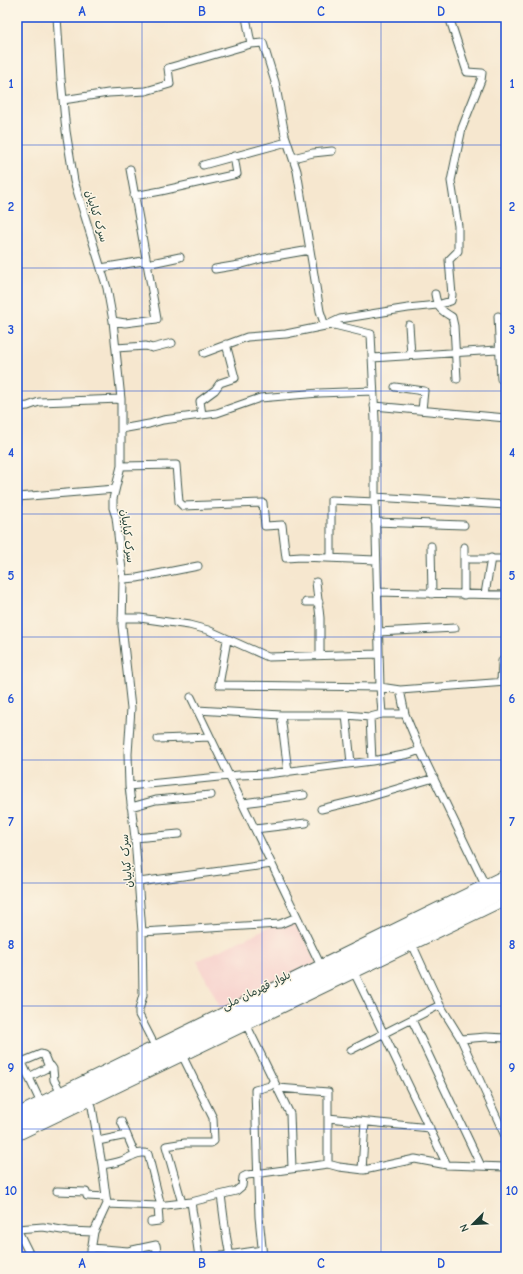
<svg xmlns="http://www.w3.org/2000/svg" width="523" height="1274" viewBox="0 0 523 1274" font-family="'Comic Neue','Playpen Sans Arabic',sans-serif">
<rect width="100%" height="100%" fill="#fcf5e5"/>
<filter id="ink" filterUnits="userSpaceOnUse"><feTurbulence type="fractalNoise" baseFrequency=".025" numOctaves="2"/><feDisplacementMap in="SourceGraphic" scale="8" xChannelSelector="R" yChannelSelector="G"/><feConvolveMatrix kernelMatrix="1 2 1 2 8 2 1 2 1" color-interpolation-filters="sRGB"/></filter>
<filter id="wash" filterUnits="userSpaceOnUse"><feTurbulence type="fractalNoise" baseFrequency=".012" numOctaves="4" result="noise"/><feDisplacementMap in="SourceGraphic" scale="16" xChannelSelector="R" yChannelSelector="G"/><feGaussianBlur stdDeviation="0.9" result="paint"/><feColorMatrix in="noise" values="0 0 0 0 0 0 0 0 0 0 0 0 0 0 0 0 0 1.4 0 .05"/><feComposite in="paint" operator="in"/></filter>
<g filter="url(#wash)">
<rect width="100%" height="100%" fill="#f6e7cf"/>
<path fill="#f7d0cc" d="M295,920L316,963L221,1009L197,961L271,926Z
M17,1232L30,1257H17Z"/>
</g>
<g filter="url(#ink)">
<g fill="none" stroke-linecap="round" stroke-linejoin="round">
<g stroke="#3f564b" stroke-width="9">
<path id="minor" d="M57,17L61,79L66,131L74,181L107,288L113,321L121,399V466L113,499V508L116,517L123,579L122,626L131,708L128,754L129,786L135,838L142,932L143,995L139,1010V1015L159,1054
M246,17L251,44
M63,100L108,93L146,91L170,84L168,68L251,44L263,43L275,82L285,135L297,171L320,311L325,326L334,325L371,334L375,420V497L380,687L382,714
M293,158L313,153L332,151
M203,165L287,142
M134,196L161,191L237,174L234,156
M101,268L143,261L147,264L180,257
M215,269L239,265L264,258L310,250
M435,294C437,307 440,310 452,317L454,326L457,379
M498,316L501,379
M113,321L125,323L157,319L130,169
M409,325L411,355
M116,348L146,346L152,348L172,343
M204,353L247,337L286,334L325,326L340,319L408,308L437,305L451,301L452,295L449,260L458,251V226L451,181L462,128L481,80L482,73L467,72L451,23V17
M372,358L497,350L506,352
M395,387L424,391L422,410
M374,406L506,418
M17,407L28,406L39,402L121,399
M202,415L200,401L215,390L220,383L235,378L226,344
M121,429L149,424L163,420L217,413L260,398L319,393L373,391
M121,466L176,465L179,502L183,506L263,503L265,526L282,525L286,558L301,557L376,560
M375,497L506,505
M17,511L18,497L115,489
M375,522L464,525
M431,546L432,594
M464,547V595
M331,558V500L375,502
M464,559H506
M123,579L137,578L198,566
M316,582L320,618V655
M377,592L506,595
M485,594L491,558
M306,602H319
M122,618H140L189,625L208,630L268,657L379,654
M378,632L455,628
M227,640L219,685L380,687L400,690L506,682
M501,682L502,661
M400,690L405,714L420,750L486,887
M191,697L320,964
M197,710L281,715H346L370,717L382,714H405
M281,715L288,772
M346,715L351,763
M370,717L372,761
M158,739L210,737
M129,786L239,775L267,774L372,761L409,754L420,750
M243,803L304,795
M131,807L156,800L211,795
M321,809L359,800L434,778
M255,829L306,823
M135,838L179,834
M139,882L272,864
M142,932L280,924L297,917
M413,946L440,1005L461,1039L506,1138
M353,970L447,1165
M412,1020L481,1166
M247,1026L290,1114L292,1168
M461,1039L486,1037L506,1038
M351,1050L440,1005
M17,1052L40,1101
M22,1062L41,1054L44,1055L49,1067
M29,1077L51,1066L53,1069L54,1080L60,1091
M278,1088L328,1092V1164
M17,1112L506,873
M328,1118L430,1128
M121,1121L135,1154
M17,1137L506,901
M98,1141L127,1135
M102,1165C109,1164 115,1163 121,1161C130,1158 139,1150 148,1154L161,1206
M362,1170L365,1122
M57,1191L86,1192L87,1196L106,1197
M221,1195L226,1234L230,1257
M191,1202L199,1257
M182,1203L166,1146L185,1143H211L214,1141L213,1118L183,1057
M107,1204L158,1206L191,1202L236,1191L242,1186L243,1177L247,1175L328,1164L339,1167L364,1170L415,1159L447,1165L506,1167
M151,1222L159,1221L158,1206
M17,1229L43,1227L68,1231L94,1232
M17,1229L31,1257
M91,1248L128,1251L156,1245L158,1257
M90,1257L94,1232L107,1204L102,1165L91,1101
M215,1257L262,1250
M263,1257L259,1217L255,1090L270,1086L274,1080"/>
</g>
<g stroke="#3f564b" stroke-width="12">
<path id="highway" d="M17,1119L506,882
M17,1129L506,892"/>
</g>
<use href="#minor" stroke="#fff" stroke-width="7"/>
<use href="#highway" stroke="#fff" stroke-width="10"/>
</g>
</g>
<path fill="none" stroke="#1d4ed8" stroke-width="1" stroke-opacity="0.55" d="M142,17V1257M262,17V1257M381,17V1257M17,145H506M17,268H506M17,391H506M17,514H506M17,637H506M17,760H506M17,883H506M17,1006H506M17,1129H506"/>
<g text-anchor="middle" stroke-width="3" stroke-linejoin="round" paint-order="stroke">
<g font-size="11" fill="#1f3d34" stroke="#fcf5e5">
<text transform="translate(97 216) rotate(73)" y="4">سرک کبابیان</text>
<text transform="translate(128 536) rotate(83)" y="4">سرک کبابیان</text>
<text transform="translate(126 861) rotate(-95)" y="4">سرک کبابیان</text>
<text transform="translate(256 990) rotate(-26)" y="4">بلوار قهرمان ملی</text>
</g>
</g>
<rect width="523" height="1274" fill="none" stroke="#fcf5e5" stroke-width="44"/>
<g transform="translate(473 1224) rotate(246)" stroke="#fcf5e5" stroke-width="3" paint-order="stroke">
<path d="M0-3L7 15L0 10L-7 15Z" fill="#1f3d34"/>
<text y="-6" font-size="11" font-weight="bold" text-anchor="middle" fill="#1f3d34">N</text>
</g>
<rect x="22" y="22" width="479" height="1230" fill="none" stroke="#1d4ed8" stroke-width="1.5"/>
<g font-size="13" text-anchor="middle" font-weight="bold" fill="#1d4ed8">
<text x="82" y="16">A</text>
<text x="202" y="16">B</text>
<text x="321" y="16">C</text>
<text x="441" y="16">D</text>
<text x="11" y="88">1</text>
<text x="512" y="88">1</text>
<text x="11" y="211">2</text>
<text x="512" y="211">2</text>
<text x="11" y="334">3</text>
<text x="512" y="334">3</text>
<text x="11" y="457">4</text>
<text x="512" y="457">4</text>
<text x="11" y="580">5</text>
<text x="512" y="580">5</text>
<text x="11" y="703">6</text>
<text x="512" y="703">6</text>
<text x="11" y="826">7</text>
<text x="512" y="826">7</text>
<text x="11" y="949">8</text>
<text x="512" y="949">8</text>
<text x="11" y="1072">9</text>
<text x="512" y="1072">9</text>
<text x="11" y="1195">10</text>
<text x="512" y="1195">10</text>
<text x="82" y="1268">A</text>
<text x="202" y="1268">B</text>
<text x="321" y="1268">C</text>
<text x="441" y="1268">D</text>
</g>
</svg>
